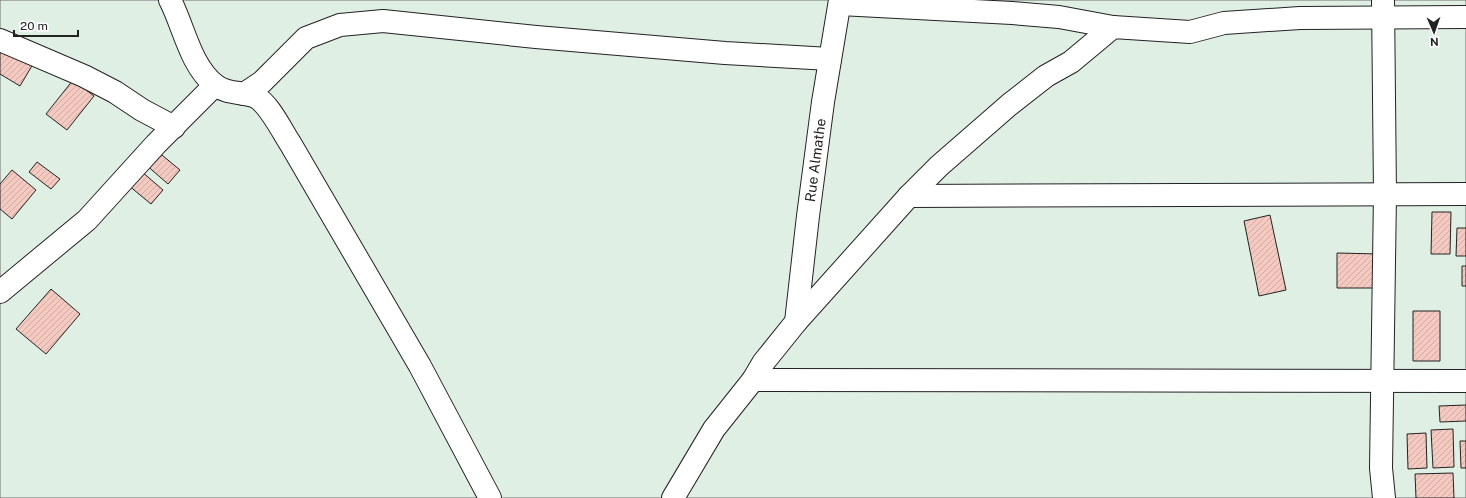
<svg xmlns="http://www.w3.org/2000/svg" width="1466" height="498" viewBox="0 0 1466 498" font-family="'Public Sans',sans-serif">
<defs>
<pattern id="building-hatch" width="6" height="6" patternUnits="userSpaceOnUse"><rect width="6" height="6" fill="#f3c9c0"/><path d="M-1 1l2-2M0 6l6-6M5 7l2-2" fill="none" stroke="#d0aca5"/></pattern>
</defs>
<rect width="100%" height="100%" fill="#fff"/>
<path fill="#e0efe3" stroke="#6f6f6f" d="M0,0H1466V498H0Z"/>
<path fill="url(#building-hatch)" stroke="#222" d="M3,46L33,64L20,86L0,74V52Z
M73,80L94,96L67,130L46,114Z
M157,151L180,170L168,184L145,164Z
M37,162L60,179L51,189L29,172Z
M12,170L36,190L12,219L0,209V184Z
M141,171L163,190L151,204L128,185Z
M1432,212H1451L1450,254H1431Z
M1270,215L1286,290L1259,296L1244,221Z
M1457,228H1466V256H1456Z
M1337,253L1379,254V288H1337Z
M1462,266H1466V286H1462Z
M51,289L80,314L46,354L16,329Z
M1413,311H1440V361H1413Z
M1466,405V421L1440,422L1439,406Z
M1453,429L1454,467L1433,468L1431,430Z
M1426,433L1427,468L1408,469L1407,434Z
M1460,441H1466V468H1461Z
M1453,473L1454,498H1416L1415,474Z"/>
<g fill="none" stroke-linecap="round" stroke-linejoin="round">
<g stroke="#222" stroke-width="24">
<g id="minor">
<path d="M170,0C184,27 190,65 215,85C228,95 242,91 256,97C269,104 282,131 290,143L420,366L490,498"/>
<path d="M1383,0L1385,194L1381,468L1384,498"/>
<path d="M840,4L1012,13L1059,17L1113,27"/>
<path d="M0,40L84,76L115,92L142,110L174,127"/>
<path d="M244,94L262,82L306,38L340,25L383,21L536,37L725,53L830,59"/>
<path d="M909,196L1466,194"/>
<path d="M0,292L87,220L156,144L215,85"/>
<path id="s1" d="M796,322L808,216L823,102L840,0"/>
<path d="M753,380L1466,381"/>
<path d="M673,498L714,429L753,380L763,363L796,322L909,196L939,166L1009,105L1046,76L1071,62L1113,27L1190,32L1224,23L1300,18L1466,17"/>
</g>
</g>
<use href="#minor" stroke="#fff" stroke-width="22"/>
</g>
<g text-anchor="middle" stroke-width="3" stroke-linejoin="round" paint-order="stroke">
<g font-size="14" fill="#222" stroke="#fff">
<text dy="5" stroke="none"><textPath href="#s1" startOffset="163">Rue Almathe</textPath></text>
</g>
</g>
<g transform="translate(1434 32) rotate(178)" stroke="#ffffff" stroke-width="3" paint-order="stroke">
<path d="M0-3L7 15L0 10L-7 15Z" fill="#222222"/>
<text y="-6" font-size="11" font-weight="bold" text-anchor="middle" fill="#222222">N</text>
</g>
<path d="M14 30v6h64v-6" fill="none" stroke="#222222" stroke-width="2"/>
<text x="20" y="30" font-size="12" fill="#222222" stroke="#ffffff" stroke-width="3" paint-order="stroke">20 m</text>
</svg>
